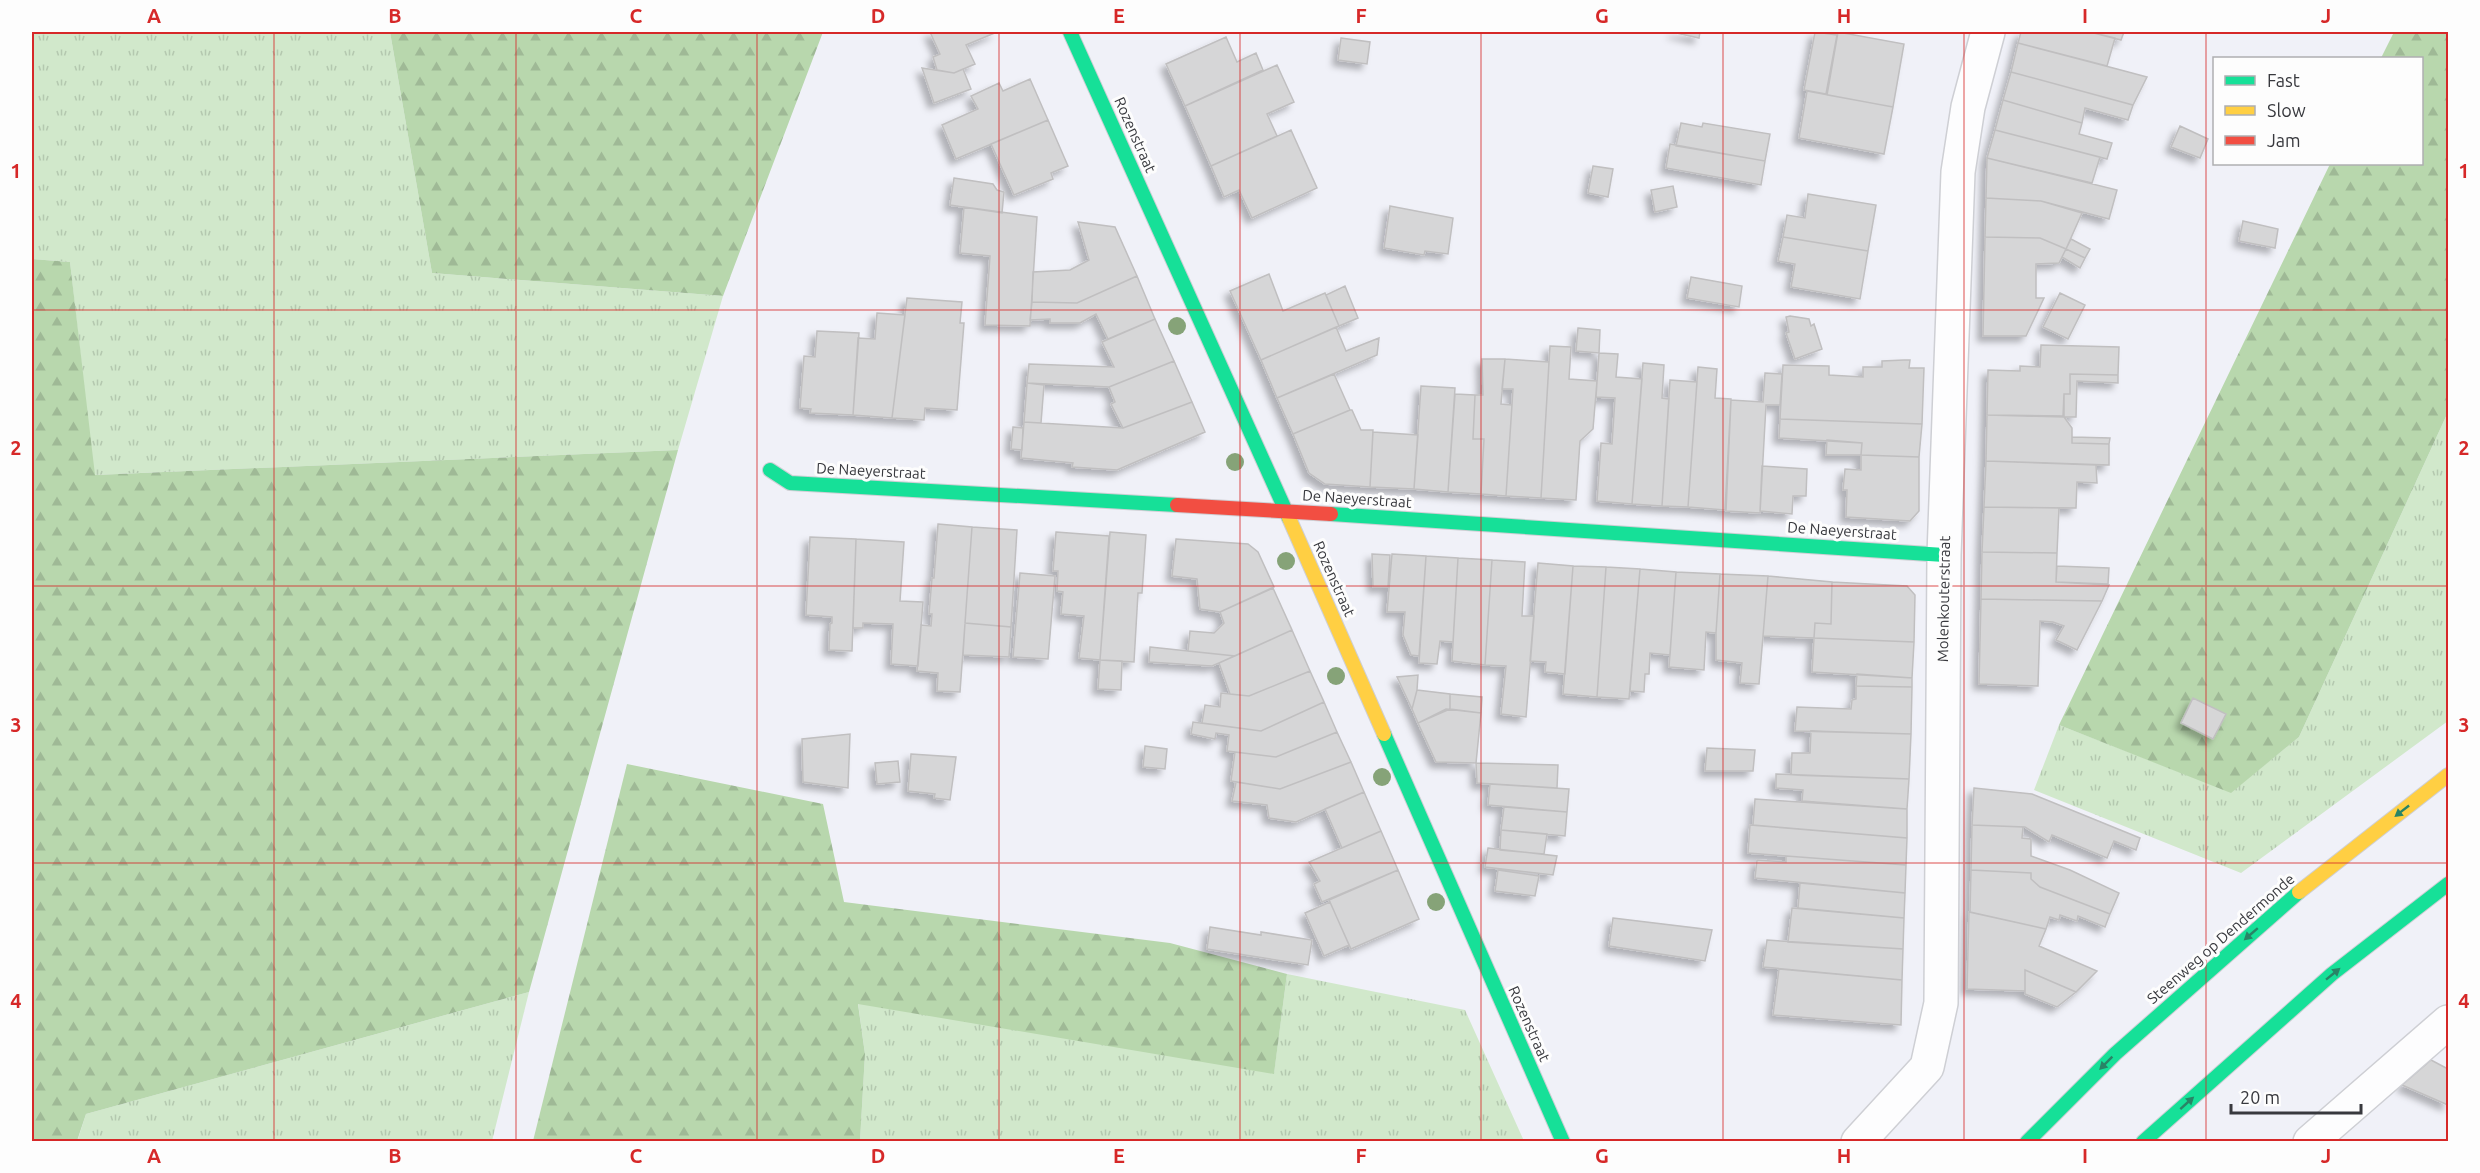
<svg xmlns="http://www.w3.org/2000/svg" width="2480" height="1173" viewBox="0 0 2480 1173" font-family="Ubuntu,sans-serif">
<defs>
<pattern id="grass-tufts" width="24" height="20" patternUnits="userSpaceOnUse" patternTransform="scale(1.5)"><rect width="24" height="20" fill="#d1e8cb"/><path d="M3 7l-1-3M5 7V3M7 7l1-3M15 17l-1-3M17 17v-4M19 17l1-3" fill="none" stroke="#b4c8af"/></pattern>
<pattern id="forest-firs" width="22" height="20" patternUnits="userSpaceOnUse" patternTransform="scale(1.5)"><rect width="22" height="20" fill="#b8d7ad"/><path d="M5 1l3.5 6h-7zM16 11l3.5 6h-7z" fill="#9fb996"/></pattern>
<filter id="shadow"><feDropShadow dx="-5.5" dy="5.5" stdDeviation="3" flood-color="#0004"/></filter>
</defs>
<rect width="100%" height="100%" fill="#f0f1f8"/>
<path fill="url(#grass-tufts)" d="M32,32H390L432,273L723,296L678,450L94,475L70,262L32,259Z
M2448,412V721L2241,873L2034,790L2059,725L2231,792L2299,737Z
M1287,974L1465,1010L1524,1141H860L865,1054L858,1003L1274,1073Z
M529,992L492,1141L77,1142L86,1114Z"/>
<path fill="url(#forest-firs)" d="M390,32H823L723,296L432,273Z
M2394,32H2448V412L2299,737L2231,793L2059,725L2330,164H2422V58H2381Z
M32,259L70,262L95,475L678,450L529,992L86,1114L77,1141H32Z
M627,764L823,804L844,902L1170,943L1287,974L1274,1074L858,1004L865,1054L860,1141H533Z"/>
<path fill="#d6d6d7" stroke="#c0bfc0" stroke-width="1.5" filter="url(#shadow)" d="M930,32H997L966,45L975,64L954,73L937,70L933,57L940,54Z
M1672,32H1700L1699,38Z
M1815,32L1837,35L1826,94L1804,90Z
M1838,32L1904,44L1893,107L1827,95Z
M2021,32H2090L2115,38L2107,66L2018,43Z
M2090,32H2124L2121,40Z
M1226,37L1237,62L1256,53L1263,70L1185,106L1166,64Z
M1341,38L1370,42L1367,64L1338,60Z
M2018,43L2117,69L2147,77L2133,105L2011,72Z
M1277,65L1294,102L1267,114L1277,136L1211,166L1185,106Z
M922,68L954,73L963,69L971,89L934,103Z
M2011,72L2133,105L2128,120L2085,108L2082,123L2003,100Z
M1030,79L1048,120L956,159L942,125L978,109L971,96L999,83L1003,91Z
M1807,91L1893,107L1884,154L1799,138Z
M2003,100L2082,123L2079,134L2112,143L2107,159L1995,130Z
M1048,120L1068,166L1051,173L1053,179L1014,195L991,144Z
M1681,123L1702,127L1703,123L1770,134L1765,161L1676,146Z
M2180,126L2208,139L2200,158L2171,147Z
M1291,130L1317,188L1252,218L1239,190L1224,197L1211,166Z
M1995,130L2100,157L2092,183L1987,158Z
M1670,144L1765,161L1761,185L1666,168Z
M1987,158L2117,190L2109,219L2041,201L1986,198Z
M1593,166L1613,169L1608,197L1588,193Z
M954,178L993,184L997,190L1004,192L1002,213L950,205Z
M1673,186L1677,207L1655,212L1651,190Z
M1808,194L1876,205L1868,251L1783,237L1787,215L1805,218Z
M1986,198L2041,201L2082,213L2066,249L2040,238L1985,237Z
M1390,206L1453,218L1448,254L1425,251L1424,255L1384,248Z
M964,207L1037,217L1030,326L985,325L990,256L960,253Z
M2243,221L2278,229L2275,248L2239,241Z
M1078,222L1115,227L1137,276L1077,303L1032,302L1033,272L1070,270L1089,260Z
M1783,237L1868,251L1860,299L1791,287L1795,264L1778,261Z
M1985,237L2040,238L2066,249L2059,263L2036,264V298H2044L2026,336H1983Z
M2071,239L2090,249L2085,258L2066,249Z
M2066,249L2085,258L2080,268L2062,257Z
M1269,274L1283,311L1325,293L1339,326L1261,360L1230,291Z
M1137,276L1155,319L1108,339L1096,314L1080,323H1050V319L1030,320L1032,302L1077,303Z
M1691,277L1742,286L1739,307L1687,298Z
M1345,286L1358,318L1339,326L1326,295Z
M2060,293L2085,305L2068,339L2043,327Z
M907,298L962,302L960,323H964L957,410L925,408L924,420L892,418Z
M877,313L905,315L892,418L853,415L858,338L875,339Z
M1790,316L1809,319L1811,326L1814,324L1822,349L1795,359L1786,333L1789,332L1786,317Z
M1155,319L1174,361L1109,387L1027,383L1029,364L1114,367L1102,342Z
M1336,327L1346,351L1379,338L1377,355L1277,398L1261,360Z
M1578,328L1600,330L1599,353L1576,351Z
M817,331L859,333L853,415L810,413L811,409L800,408L804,356L815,357Z
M2041,345L2119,347L2118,375L2070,374V394H2064L2063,416L1987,415L1988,370L2020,371V366L2040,367Z
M1550,346L1571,347L1569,379L1597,381L1593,429L1580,441L1576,500L1541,498Z
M1599,353L1618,354L1616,377L1642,379L1632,504L1597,501L1601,443L1612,444L1615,398L1596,397Z
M1482,359H1505L1501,404L1512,405L1506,496L1481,494L1484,439H1473L1475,395H1483Z
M1505,359L1549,362L1541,498L1506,496L1513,389H1502Z
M1904,360H1910L1909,368H1924L1922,424L1780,419L1783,365L1829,366V375L1863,377V367H1882V361Z
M1174,361L1192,402L1123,428L1111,404L1115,402L1109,387Z
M1643,363L1664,365L1662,398L1669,399L1662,506L1632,504Z
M1698,367L1717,369L1715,398L1731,399L1725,510L1688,507Z
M1765,373L1782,374L1780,405H1766L1760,513L1726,511L1731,400L1763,402Z
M1334,374L1350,410L1293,434L1277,398Z
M2070,374L2118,375V383L2077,381L2076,417H2064V394H2070Z
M1670,380L1697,382L1688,507L1662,506Z
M1027,383L1044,385L1041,423L1024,422Z
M1421,386L1455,388L1448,492L1414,489Z
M1455,394L1475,395L1473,439H1484L1481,494L1448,492Z
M1192,402L1205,432L1117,470L1072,467L1073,463L1021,458L1024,422L1123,428Z
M1350,410H1352L1361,430H1373L1370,487L1325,484L1309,473L1293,434Z
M1987,415L2064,417L2072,428V443L2109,444V465L1986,461Z
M1780,419L1922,424L1919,457L1861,455L1862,443L1779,438Z
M1013,427L1023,428L1022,450L1011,449Z
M1373,432L1418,435L1414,489L1370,487Z
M2072,437L2110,438L2109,444L2072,443Z
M1827,440L1862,443L1861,455H1826Z
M1861,455L1919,457V511L1910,521L1846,517L1847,490H1843L1845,469L1861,470Z
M1986,461L2096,465L2097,483L2077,482L2076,508L1984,507Z
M1762,466L1807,469L1806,496H1793L1792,514L1760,511Z
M1984,507L2059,508L2057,553L1982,552Z
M938,524L972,527L960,692L937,691L938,673L917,671L921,625L931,626L932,614H929L932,578H934Z
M972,527L1017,530L1011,627L965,623Z
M1056,532L1109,536L1100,660L1079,658L1084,616L1061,614L1063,592L1057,591L1058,571H1053Z
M1110,532L1146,535L1142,593H1138L1134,662L1100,660Z
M810,537L856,539L852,651L829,650L830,624L832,623V617L806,615Z
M856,539L904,542L900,601L923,602L918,666L891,664L893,624L863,623V628H853Z
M1176,539L1248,544L1258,552L1274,587L1220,612L1200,609L1197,579L1172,576Z
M1982,552L2057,553L2056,582L2109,585L2102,601L1981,599Z
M1372,554L1390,555L1388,587H1373Z
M1392,554L1426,556L1419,656L1411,655L1403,635L1405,612H1387Z
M1426,556L1458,558L1453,642L1440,641L1437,664L1419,663Z
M1458,558L1492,560L1485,665L1452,661Z
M1492,560L1525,562L1522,616H1534L1526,717L1501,714L1506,666L1485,665Z
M1538,563L1573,566L1565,674L1545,672L1546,662L1530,661Z
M1573,566L1606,567L1597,697L1563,694Z
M2057,566L2109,568L2108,584L2056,582Z
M1606,567L1640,569L1629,699L1597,697Z
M1640,569L1676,572L1670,655L1650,653L1649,674H1645L1644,692L1630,691Z
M1676,572L1720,574L1716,633L1706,632L1704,670L1669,667Z
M1020,573L1055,576L1048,659L1013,657Z
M1720,574L1768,576L1759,684L1740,683L1742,663L1716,660V633Z
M1768,576L1832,582L1831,624L1815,623L1814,638L1763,636Z
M1832,582L1907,586L1915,595L1914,642L1814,638L1815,623L1831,624Z
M1273,588L1292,630L1235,656L1188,651L1190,631L1214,633L1224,623L1220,612Z
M1981,599L2102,601L2077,650L2056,640L2064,626L2053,622L2040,621L2038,686L1979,684Z
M965,623L1011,627L1009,657L963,655Z
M1292,630L1310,671L1249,696L1230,694L1219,663Z
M1814,638L1914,642L1912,678L1812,672Z
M1150,647L1188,651L1235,656L1212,666L1149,662Z
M1100,660L1122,661L1121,690L1098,689Z
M1310,671L1324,702L1261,731L1202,723L1205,705L1220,707L1221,693L1249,696Z
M1857,674L1912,678V687L1856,686Z
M1418,675L1417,690L1412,709L1397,677Z
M1856,686L1912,687L1911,734L1795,731L1797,707L1851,709L1852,700L1856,699Z
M1417,690L1450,694V709L1418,723L1412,709Z
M1450,694L1482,697L1481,713L1450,709Z
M2193,698L2226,714L2213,739L2181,723Z
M1324,702L1337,732L1276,757L1227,751L1229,735L1216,733L1215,739L1191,734L1193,722L1261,731Z
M1446,709L1481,713L1476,763L1436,762L1418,723Z
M1811,731L1911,734L1909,779L1791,775L1792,753H1810Z
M1337,732L1351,762L1280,789L1231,781L1235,752L1276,757Z
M850,734L848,788L803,782L802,739Z
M1145,746L1167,749L1165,769L1143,767Z
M1707,748L1755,750L1753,771H1705Z
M911,754L956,757L950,800L934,798L935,794L908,791Z
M898,761L900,782L877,784L875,763Z
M1351,762L1364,792L1296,822L1269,818L1267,805L1232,801L1236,782L1280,789Z
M1476,763L1558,765L1557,788L1477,783Z
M1776,774L1909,779L1907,809L1802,801L1803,790L1776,788Z
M1490,784L1569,789L1567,812L1488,805Z
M1974,788L2032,794L2140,838L2136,850L2114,841L2107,858L2052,835L2049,842L2025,827L1972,825Z
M1364,792L1381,831L1342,848L1325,809Z
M1755,799L1907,809V838L1753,825Z
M1504,807L1567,812L1565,836L1501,830Z
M1750,825L1907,838L1906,865L1748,853Z
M1972,825L2023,827L2022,838L2031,839V856L2070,870L2119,893L2110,914L2040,887L2031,879V873L1971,870Z
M1501,830L1547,834L1544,854L1500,850Z
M1381,831L1398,870L1322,902L1314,884L1320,881L1309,862Z
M1488,848L1557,856L1553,875L1485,867Z
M1786,856L1906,865L1905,893L1755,878L1757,860L1786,862Z
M1398,870L1419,919L1351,949L1329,900Z
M1498,870L1539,876L1535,896L1495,891Z
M1971,870L2031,873V879L2040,887L2110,914L2105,927L2078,916L2077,921L2060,915L2059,920L2050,917L2046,929L1970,912Z
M1800,883L1905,893L1904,918L1798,908Z
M1330,902L1349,945L1324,956L1305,913Z
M1792,908L1904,918L1903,949L1788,942Z
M1969,912L2046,929L2039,946L2097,971L2076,992L2025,970V991L1967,989Z
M1613,918L1712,930L1705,961L1609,946Z
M1210,927L1261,935V932L1312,940L1308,965L1207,949Z
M1767,940L1903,949L1902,980L1763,967Z
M1779,969L1902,980L1901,1025L1773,1015Z
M2025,970L2076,992L2057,1007L2025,994Z
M2431,1060L2448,1069V1105L2402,1085Z"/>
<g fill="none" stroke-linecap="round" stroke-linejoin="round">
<g stroke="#cecfd4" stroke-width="36">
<path id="street" d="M1858,1142L1927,1067L1941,1003L1944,555L1958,172L1968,107L1988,32
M2310,1142L2448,1022"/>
</g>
<g stroke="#cecfd4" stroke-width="16">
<path id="fast" d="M1070,32L1289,518
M770,470L790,483L1177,505
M1331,514L1944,555
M1384,734L1563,1142
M2027,1142L2115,1054L2299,892
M2143,1142L2332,974L2448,884"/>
</g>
<g stroke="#cecfd4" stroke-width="16">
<path id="slow" d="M1289,518L1384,734
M2299,892L2448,775"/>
</g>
<g stroke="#cecfd4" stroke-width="16">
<path id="jam" d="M1177,505L1331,514"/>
</g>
<use href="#street" stroke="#fdfdfe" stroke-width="33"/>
<use href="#fast" stroke="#16e098" stroke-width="14"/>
<use href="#slow" stroke="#ffcf43" stroke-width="14"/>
<use href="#jam" stroke="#f24e42" stroke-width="14"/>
</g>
<g fill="#86a378">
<circle cx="1177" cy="326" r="9"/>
<circle cx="1235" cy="462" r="9"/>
<circle cx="1286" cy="561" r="9"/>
<circle cx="1336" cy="676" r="9"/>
<circle cx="1382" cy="777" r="9"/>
<circle cx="1436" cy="902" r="9"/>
</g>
<defs><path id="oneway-solid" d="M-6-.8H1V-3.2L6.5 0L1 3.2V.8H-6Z" transform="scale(1.5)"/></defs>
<g fill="#298466">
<use href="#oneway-solid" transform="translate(2402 811) rotate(142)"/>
<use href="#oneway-solid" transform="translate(2251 934) rotate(139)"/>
<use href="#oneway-solid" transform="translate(2333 974) rotate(-39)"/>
<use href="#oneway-solid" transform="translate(2106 1063) rotate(135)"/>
<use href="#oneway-solid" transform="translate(2187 1103) rotate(-42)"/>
</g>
<path fill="none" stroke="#d62828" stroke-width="1.5" stroke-opacity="0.55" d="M274,32V1142M516,32V1142M757,32V1142M999,32V1142M1240,32V1142M1481,32V1142M1723,32V1142M1964,32V1142M2206,32V1142M32,310H2448M32,586H2448M32,863H2448"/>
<g text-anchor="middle" stroke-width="6" stroke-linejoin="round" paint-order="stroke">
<g font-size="15" fill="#38393e" stroke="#fdfdfd">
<text transform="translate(1135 135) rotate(66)" y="5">Rozenstraat</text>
<text transform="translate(871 471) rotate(3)" y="5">De Naeyerstraat</text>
<text transform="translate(1357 499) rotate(4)" y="5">De Naeyerstraat</text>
<text transform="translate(1842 531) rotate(4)" y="5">De Naeyerstraat</text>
<text transform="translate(1334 579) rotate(66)" y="5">Rozenstraat</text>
<text transform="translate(1944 599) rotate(-89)" y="5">Molenkouterstraat</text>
<text transform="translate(2221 939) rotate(-41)" y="5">Steenweg op Dendermonde</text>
<text transform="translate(1529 1024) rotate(66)" y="5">Rozenstraat</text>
</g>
</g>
<rect width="2480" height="1173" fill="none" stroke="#fdfdfd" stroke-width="66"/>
<rect x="2213" y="57" width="210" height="108" fill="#fdfdfd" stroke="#aeafb1" stroke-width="1.5"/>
<rect x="2225" y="76" width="30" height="9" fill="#16e098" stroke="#aeafb1" stroke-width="1.5"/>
<text x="2267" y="87" font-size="18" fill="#38393e">Fast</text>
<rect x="2225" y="106" width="30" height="9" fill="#ffcf43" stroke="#aeafb1" stroke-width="1.5"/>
<text x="2267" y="117" font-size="18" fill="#38393e">Slow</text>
<rect x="2225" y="136" width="30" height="9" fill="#f24e42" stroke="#aeafb1" stroke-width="1.5"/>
<text x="2267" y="147" font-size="18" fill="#38393e">Jam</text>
<path d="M2231 1104v9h130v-9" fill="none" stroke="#38393e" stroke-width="3"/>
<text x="2240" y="1104" font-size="18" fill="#38393e" stroke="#fdfdfd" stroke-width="4.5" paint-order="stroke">20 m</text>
<rect x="33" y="33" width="2414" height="1107" fill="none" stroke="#d62828" stroke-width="2"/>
<g font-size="20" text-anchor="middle" font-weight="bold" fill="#d62828">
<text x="154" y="23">A</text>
<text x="395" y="23">B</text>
<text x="636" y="23">C</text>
<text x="878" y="23">D</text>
<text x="1119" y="23">E</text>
<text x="1361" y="23">F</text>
<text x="1602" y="23">G</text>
<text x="1844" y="23">H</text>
<text x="2085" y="23">I</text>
<text x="2326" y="23">J</text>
<text x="16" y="178">1</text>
<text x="2464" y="178">1</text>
<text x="16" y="455">2</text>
<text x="2464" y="455">2</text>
<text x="16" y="732">3</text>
<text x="2464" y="732">3</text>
<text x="16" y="1008">4</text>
<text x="2464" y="1008">4</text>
<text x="154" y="1163">A</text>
<text x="395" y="1163">B</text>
<text x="636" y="1163">C</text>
<text x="878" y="1163">D</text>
<text x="1119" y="1163">E</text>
<text x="1361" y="1163">F</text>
<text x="1602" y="1163">G</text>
<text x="1844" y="1163">H</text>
<text x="2085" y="1163">I</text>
<text x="2326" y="1163">J</text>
</g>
</svg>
